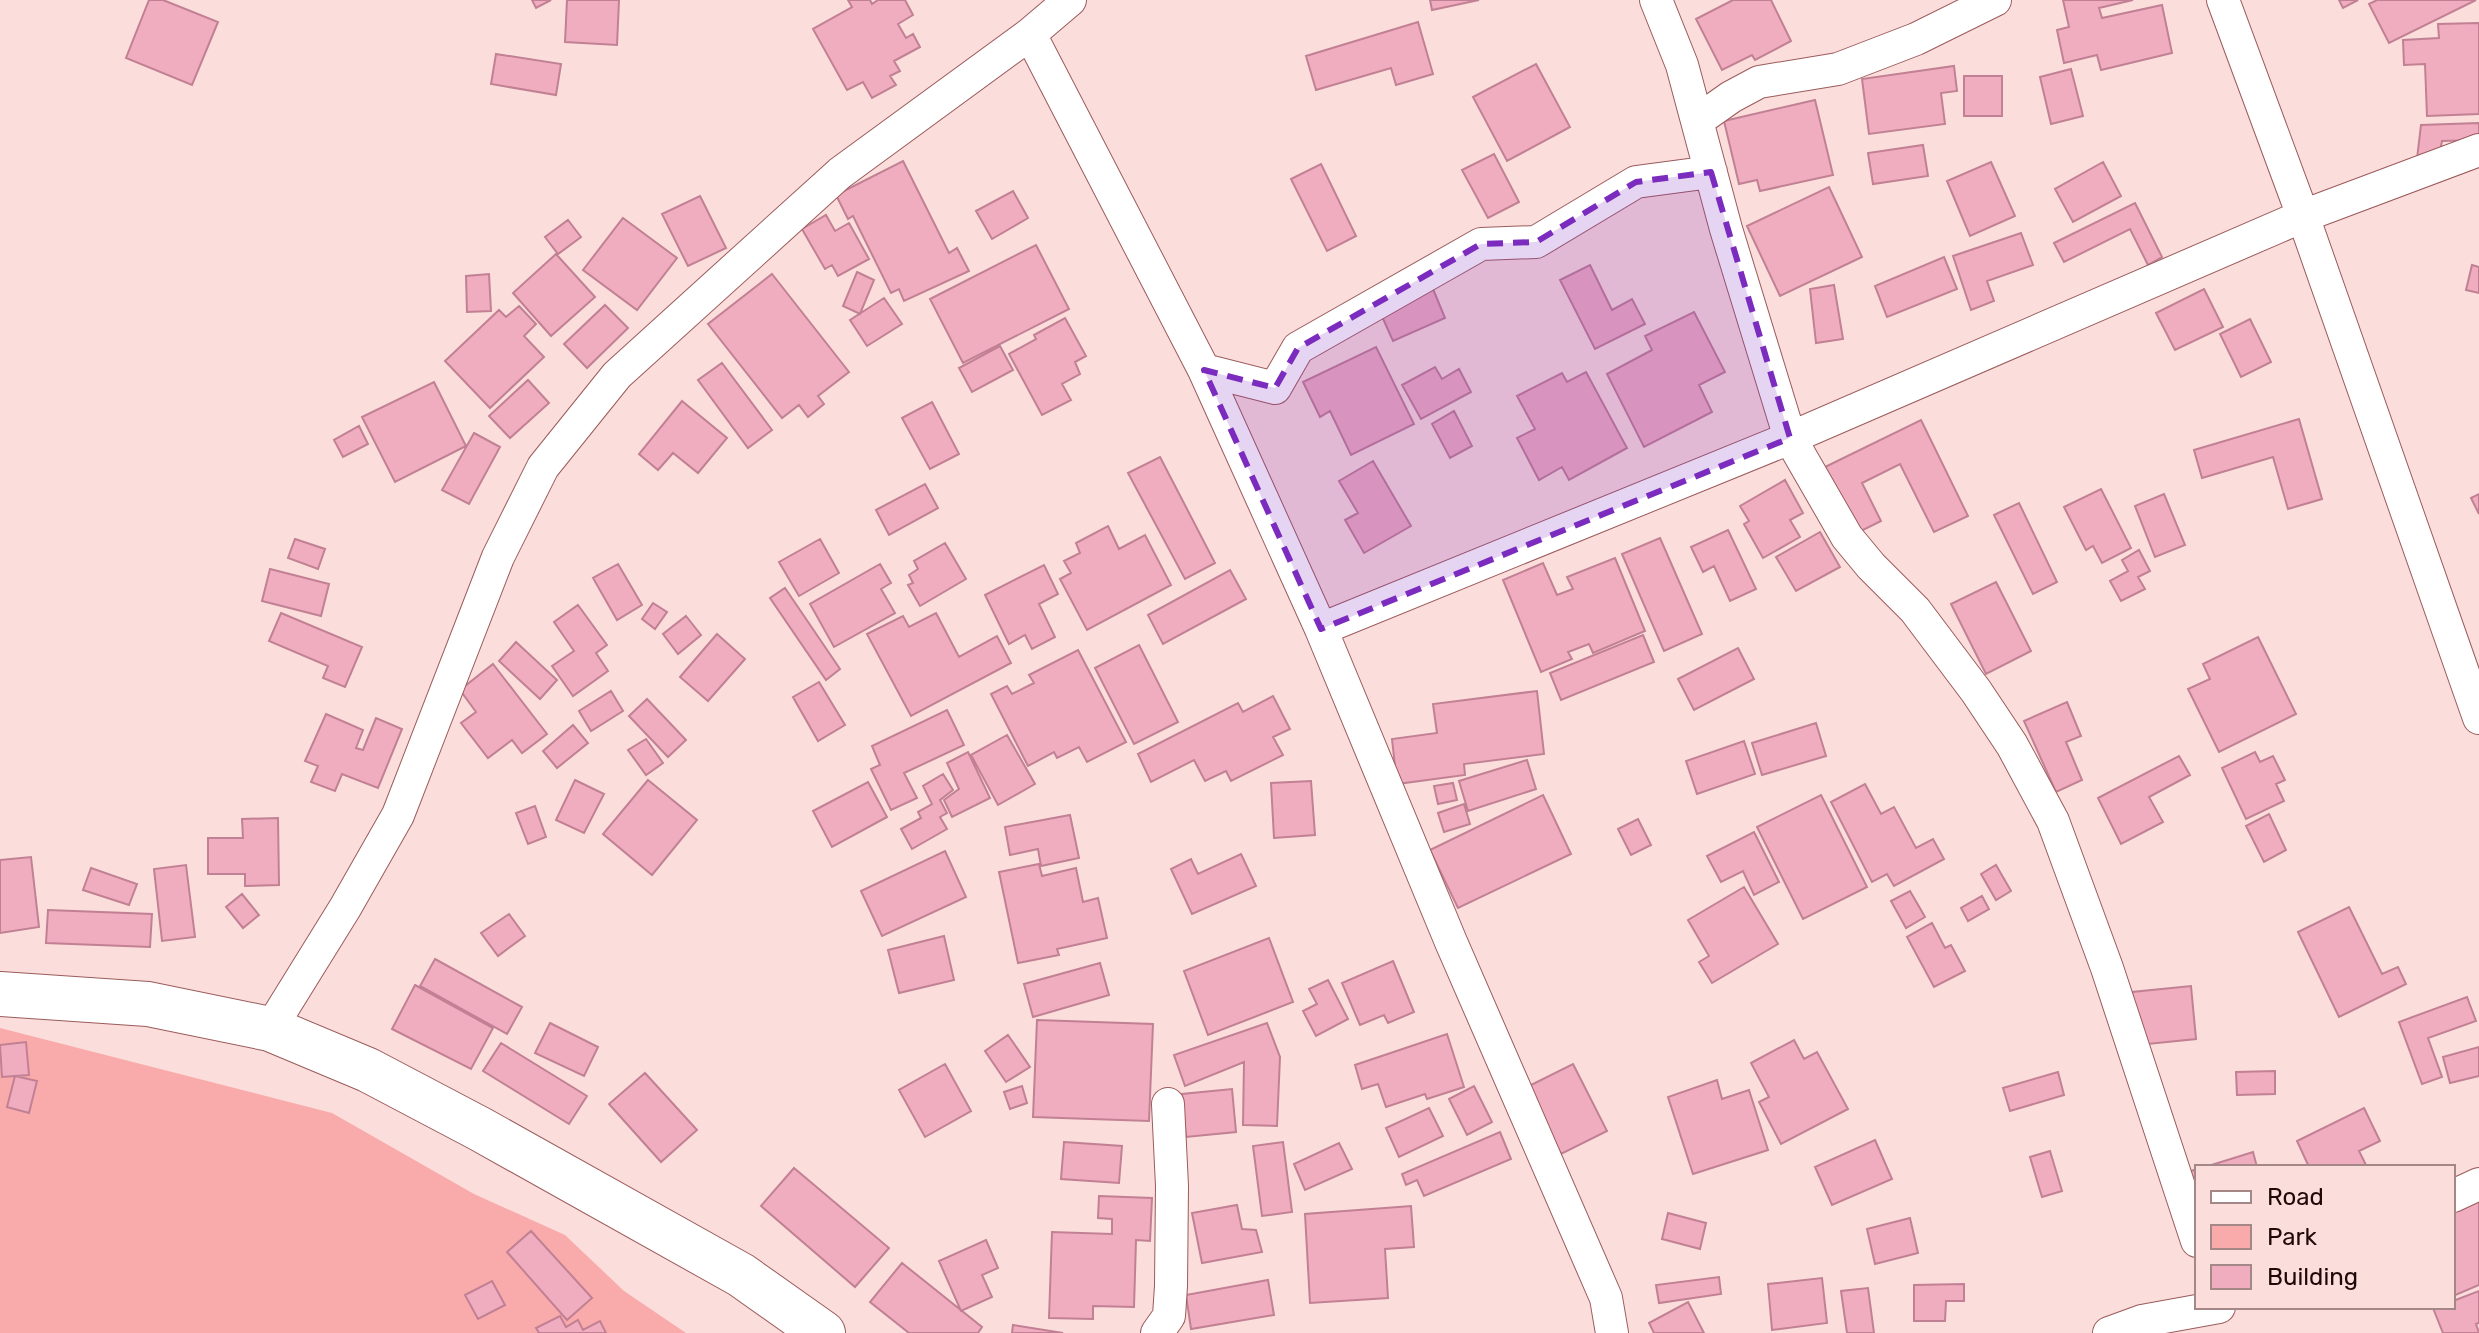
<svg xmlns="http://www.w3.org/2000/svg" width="2479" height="1333" viewBox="0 0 2479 1333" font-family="Rubik,sans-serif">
<rect width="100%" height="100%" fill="#fbdddb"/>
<path fill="#f8abaa" d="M0,1028L332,1113L474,1194L565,1235L624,1291L686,1333H0Z"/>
<path fill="#f1adc0" stroke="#c18093" stroke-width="2" d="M149,0H163L218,22L192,85L126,58Z
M532,0H551L536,8Z
M567,0H619L617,45L565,42Z
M848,0H870L872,4L878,0H905L913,15L898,24L906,38L913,34L920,47L894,61L900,71L890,76L896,85L872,98L863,82L847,90L813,29L852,7Z
M1430,0H1479L1432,10Z
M1733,0H1771L1791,41L1755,60L1752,55L1722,70L1696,19Z
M2063,0H2133L2099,8L2102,18L2162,5L2172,53L2101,70L2097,55L2064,63L2057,30L2069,27Z
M2339,0H2358L2343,8Z
M2377,0H2476L2389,43L2369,4Z
M1418,22L1433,74L1396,85L1391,68L1316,90L1306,56Z
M2479,23V114L2427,116L2425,64L2404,65L2403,40L2439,38L2438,24Z
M496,54L561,64L556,95L491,84Z
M1536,64L1570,127L1507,161L1473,97Z
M1954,66L1957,91L1941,93L1945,124L1869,134L1862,79Z
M2071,69L2083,116L2051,124L2040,77Z
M1964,76H2002V116H1964Z
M1815,100L1833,175L1760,191L1757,180L1739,184L1724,121Z
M2479,123V140L2442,141L2439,157L2417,159L2421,125Z
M1923,145L1928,176L1873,184L1868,153Z
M1494,154L1519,202L1488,218L1462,170Z
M903,161L949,253L957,248L969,271L904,301L899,289L891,293L853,216L848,219L836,195Z
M1991,162L2015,216L1970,236L1947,181Z
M2103,162L2121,196L2073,222L2055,189Z
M1321,164L1356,236L1327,251L1291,179Z
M1829,187L1862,257L1780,296L1747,226Z
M1013,191L1028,218L992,239L976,211Z
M700,196L726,248L688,266L662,214Z
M2135,203L2162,257L2148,265L2130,229L2064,262L2054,243Z
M826,215L835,231L849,223L869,259L838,276L832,265L825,269L802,229Z
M623,218L677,258L637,310L583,270Z
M568,220L581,237L558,254L545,237Z
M2021,233L2033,265L1987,281L1994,301L1971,310L1953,256Z
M1036,245L1069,309L963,363L930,299Z
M556,254L595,297L551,336L513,293Z
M1944,257L1957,289L1887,317L1875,286Z
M1590,265L1612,310L1632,299L1645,324L1595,349L1560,280Z
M2472,265L2479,267V293L2466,290Z
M857,272L874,280L860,314L843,306Z
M489,274L491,311L467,312L466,276Z
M772,274L849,372L818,396L824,404L808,417L799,405L782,418L708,324Z
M1834,285L1843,339L1816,343L1810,289Z
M1433,289L1445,318L1393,341L1380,312Z
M2204,289L2223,327L2175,350L2156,313Z
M884,298L902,324L867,346L850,320Z
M605,305L628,328L587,368L564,344Z
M519,306L536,324L524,336L544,357L490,408L445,361L499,310L506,317Z
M1694,312L1725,372L1699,385L1712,412L1644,447L1607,374L1652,350L1645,336Z
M1065,318L1086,356L1075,362L1080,374L1062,384L1071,400L1042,415L1009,354L1036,339L1034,335Z
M2250,319L2271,362L2241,377L2220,334Z
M1000,346L1013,370L972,392L959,368Z
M1376,347L1414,424L1351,455L1330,411L1320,417L1303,382Z
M722,363L772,430L748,448L698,380Z
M1435,367L1442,379L1459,369L1471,392L1421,419L1402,385Z
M1586,372L1627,448L1569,480L1562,467L1539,480L1517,438L1535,429L1517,396L1562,373L1567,382Z
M528,380L549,403L510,438L489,416Z
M434,382L466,446L395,482L362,417Z
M682,401L727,438L698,473L673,453L658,470L639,454Z
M932,402L959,454L930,469L902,418Z
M1454,411L1472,446L1450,458L1432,424Z
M2299,419L2322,499L2288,509L2273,457L2202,478L2194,450Z
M1921,420L1968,516L1934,532L1900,464L1862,483L1881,521L1857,533L1825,467Z
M359,426L368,444L343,457L334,440Z
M474,433L500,447L469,504L442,490Z
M1160,457L1215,563L1185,579L1128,473Z
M1373,461L1411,526L1364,553L1345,520L1358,513L1339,481Z
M1785,480L1803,513L1790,520L1800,537L1763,558L1744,524L1749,521L1740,506Z
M925,484L938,508L889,535L876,510Z
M2101,489L2131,548L2102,563L2093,546L2086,550L2064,507Z
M2164,494L2185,545L2155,557L2135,506Z
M2479,494V514L2471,498Z
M2019,503L2057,582L2033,594L1994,515Z
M1108,526L1119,549L1145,535L1171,585L1087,630L1060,579L1071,573L1064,561L1080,553L1076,543Z
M1728,530L1756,589L1730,601L1714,566L1703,572L1691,547Z
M1820,532L1840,567L1796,591L1776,557Z
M1660,538L1702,634L1664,651L1622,554Z
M295,539L325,549L318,569L288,558Z
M820,539L839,573L799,596L779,562Z
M945,543L966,579L920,606L908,585L913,583L909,575L918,569L914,561Z
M2139,550L2150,571L2138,577L2145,589L2121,601L2110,581L2128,571L2122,560Z
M1615,558L1645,631L1593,653L1589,644L1568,652L1572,659L1541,672L1503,580L1543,563L1557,595L1573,589L1567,577Z
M618,564L642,605L617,620L593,578Z
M880,564L891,583L881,589L895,613L834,647L810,604Z
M1044,565L1058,594L1039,604L1055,637L1032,649L1025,635L1009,644L985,595Z
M270,569L329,584L321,616L262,601Z
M1230,570L1246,599L1163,644L1148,615Z
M1996,582L2031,651L1986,674L1951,604Z
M785,588L840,669L826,680L770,598Z
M653,603L667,612L655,629L642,619Z
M578,605L607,645L596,653L608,671L573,696L552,666L574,651L554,622Z
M281,613L362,647L345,687L323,678L328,666L269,641Z
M936,613L959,657L997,636L1011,663L911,716L867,634L903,616L909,627Z
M686,616L701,635L678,654L663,634Z
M717,634L745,659L708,701L680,677Z
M1643,635L1654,662L1561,700L1550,673Z
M2258,637L2296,714L2219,752L2188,689L2210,679L2203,664Z
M516,642L557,680L540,699L499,661Z
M1139,645L1178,722L1134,744L1095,668Z
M1738,648L1754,679L1694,710L1678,679Z
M1078,650L1126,742L1087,762L1079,747L1057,758L1054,752L1028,766L991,694L1007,686L1012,694L1034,683L1029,675Z
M493,664L547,734L522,753L512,740L488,758L461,723L476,712L460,690Z
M819,682L845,725L818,741L793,697Z
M611,691L623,711L591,731L579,711Z
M1537,691L1544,754L1464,764L1465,775L1397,784L1392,739L1437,733L1433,704Z
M1273,696L1290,729L1273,737L1283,755L1231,781L1226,771L1205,781L1194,760L1151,782L1138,754L1238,703L1243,712Z
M647,699L686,740L668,757L629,716Z
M2067,702L2081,736L2066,742L2082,780L2056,792L2024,721Z
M947,710L964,745L904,773L917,798L891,810L871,769L880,765L872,746Z
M326,714L363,730L356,748L363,750L376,718L402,729L378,788L342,774L335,791L311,782L318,766L305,761Z
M1816,723L1826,756L1762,775L1752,743Z
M573,725L588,743L557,768L543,751Z
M1007,735L1035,784L998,805L971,755Z
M646,739L663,763L646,775L628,750Z
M1744,741L1755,774L1697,794L1686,761Z
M968,752L990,798L952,817L944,800L959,789L947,763Z
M2255,752L2260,762L2273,756L2285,780L2276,784L2284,801L2246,819L2222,768Z
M2179,756L2190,775L2149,797L2163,822L2121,844L2098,798Z
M1527,760L1536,789L1468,811L1459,781Z
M943,774L953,790L940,800L947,813L940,817L947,829L912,849L901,829L921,818L918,812L932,804L923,786Z
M575,780L604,794L584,833L556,820Z
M648,780L697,820L652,875L603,834Z
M1311,781L1315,835L1274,838L1271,783Z
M868,782L887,817L832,847L813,811Z
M1453,783L1457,800L1438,804L1434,786Z
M1865,784L1881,814L1894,807L1916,848L1933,839L1944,859L1894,886L1887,874L1872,882L1831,802Z
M1543,795L1571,854L1458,908L1430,850Z
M1821,795L1867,887L1803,919L1757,827Z
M1464,804L1470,824L1444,832L1438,813Z
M535,806L546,837L528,844L516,813Z
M2269,814L2286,850L2264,862L2246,826Z
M1070,815L1079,858L1041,866L1038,849L1010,855L1005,827Z
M278,818L279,885L245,886V874H208V838H243L242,819Z
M1638,819L1651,845L1631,855L1618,829Z
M1754,832L1779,882L1754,895L1743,871L1721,882L1707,856Z
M945,851L966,897L882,936L861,891Z
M1241,854L1256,886L1192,914L1171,869L1191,859L1198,874Z
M31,857L39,927L0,933V860Z
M1039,864L1042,876L1076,868L1083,902L1098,898L1107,938L1057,949L1059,955L1018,963L999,872Z
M186,865L195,937L162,941L154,869Z
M1996,865L2011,891L1996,900L1981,874Z
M91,868L137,884L129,905L83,890Z
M1744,887L1778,944L1712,983L1699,962L1709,956L1688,920Z
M1910,891L1925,917L1906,928L1891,901Z
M242,894L259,915L243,928L226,907Z
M1982,896L1989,909L1968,921L1961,908Z
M2349,907L2382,974L2398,967L2406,984L2339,1017L2298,932Z
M48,910L152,914L150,947L46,943Z
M509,914L525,936L498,956L481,933Z
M1932,923L1945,948L1951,945L1965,971L1934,987L1907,937Z
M944,936L954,980L899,993L888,950Z
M1269,938L1293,1002L1208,1035L1184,971Z
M435,959L522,1007L507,1034L420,986Z
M1393,961L1414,1012L1388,1023L1384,1015L1360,1025L1342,983Z
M1100,963L1109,995L1033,1017L1024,984Z
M1328,980L1348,1019L1316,1036L1303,1011L1317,1004L1309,989Z
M415,985L493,1028L471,1069L392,1029Z
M2191,986L2196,1039L2138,1045L2132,992Z
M2467,997L2476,1021L2428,1038L2442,1077L2422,1084L2399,1022Z
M1037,1020L1153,1024L1149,1121L1033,1117Z
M550,1023L598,1047L584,1076L535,1053Z
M1267,1023L1280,1057L1277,1126L1243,1125L1244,1062L1185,1086L1174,1055Z
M1447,1034L1464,1087L1427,1099L1425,1094L1386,1107L1378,1084L1362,1089L1355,1065Z
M1008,1035L1030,1067L1006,1082L985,1051Z
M1794,1040L1804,1059L1817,1052L1848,1109L1781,1144L1759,1102L1769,1097L1751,1063Z
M26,1042L29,1075L2,1077L0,1045Z
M501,1043L587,1096L569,1124L483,1071Z
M2479,1047V1076L2450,1083L2443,1057Z
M945,1064L971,1111L925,1137L899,1090Z
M1573,1064L1607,1131L1561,1154L1527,1087Z
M2275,1071V1094L2237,1095L2236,1072Z
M2058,1072L2064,1095L2010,1111L2003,1088Z
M645,1073L697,1130L661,1162L609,1104Z
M15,1076L37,1081L29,1113L7,1107Z
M1717,1080L1722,1099L1749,1090L1768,1150L1693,1174L1668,1097Z
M1022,1086L1027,1103L1010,1109L1004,1092Z
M1474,1086L1492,1122L1467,1135L1449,1099Z
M1232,1089L1236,1132L1186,1137L1182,1094Z
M1429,1108L1443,1136L1399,1157L1386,1128Z
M2364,1108L2380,1141L2359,1151L2367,1167H2309L2297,1141Z
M1500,1132L1511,1159L1424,1196L1417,1180L1406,1185L1402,1174Z
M1875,1140L1892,1179L1832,1205L1815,1167Z
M1064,1142L1122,1146L1119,1183L1061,1179Z
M1283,1142L1292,1212L1262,1216L1253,1146Z
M1339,1143L1352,1169L1305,1190L1294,1164Z
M2050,1151L2062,1191L2042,1197L2030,1157Z
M2253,1152L2257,1167H2205Z
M794,1168L889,1248L855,1287L761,1206Z
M2197,1169V1210L2185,1173Z
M1099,1196L1152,1198L1150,1241L1136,1240L1134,1307L1093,1306V1319L1049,1318L1052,1232L1112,1234V1219L1098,1218Z
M2479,1199V1285L2453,1296V1209Z
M1237,1205L1242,1229L1256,1230L1262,1252L1202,1263L1192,1213Z
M1411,1206L1414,1247L1385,1249L1388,1298L1310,1303L1305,1214Z
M1668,1213L1706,1223L1700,1249L1662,1239Z
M1910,1218L1918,1253L1875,1264L1867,1229Z
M531,1231L592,1298L567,1320L507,1252Z
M986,1240L998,1268L982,1275L992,1297L961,1311L939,1261Z
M902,1263L982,1327L978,1333H909L870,1302Z
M1719,1277L1721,1294L1659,1303L1656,1285Z
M1822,1278L1827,1323L1772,1330L1768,1284Z
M1268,1280L1274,1315L1191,1329L1186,1295Z
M492,1281L505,1305L478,1319L465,1295Z
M1964,1284V1301H1946L1945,1321H1914V1285Z
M1868,1288L1874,1333H1847L1841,1291Z
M2479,1291V1323L2476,1324L2479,1333H2443L2433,1308L2453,1307V1301Z
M1688,1302L1704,1333H1654L1649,1323Z
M560,1316L566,1327L578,1320L583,1330L600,1321L606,1333H539L536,1328Z
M1013,1325L1063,1333H1012Z"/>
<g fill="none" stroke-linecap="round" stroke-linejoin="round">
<g stroke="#9b5b5b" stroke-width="34">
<path id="street" d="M1656,0L1682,65L1726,229L1790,438L1847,537L1871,566L1915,610L1976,691L2012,745L2053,821L2107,968L2197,1241
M2223,0L2303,216L2479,718
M1030,34L1204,370L1321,629L1451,942L1606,1298L1612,1333
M1697,121L1731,97L1759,82L1838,69L1916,39L1995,0
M1204,370L1275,388L1298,348L1481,244L1536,242L1636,182L1711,172
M1321,629L1790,438L2303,216L2479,150
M270,1029L345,908L398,815L498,557L543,467L617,375L840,173L1030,34L1070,0
M2453,1196L2479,1184
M1157,1333L1169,1316L1171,1286L1172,1186L1168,1104
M2109,1333L2142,1321L2219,1307"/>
</g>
<g stroke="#9b5b5b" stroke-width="46">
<path id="secondary" d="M0,994L148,1004L270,1029L368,1070L480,1129L741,1275L823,1333"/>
</g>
<use href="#street" stroke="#fff" stroke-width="32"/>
<use href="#secondary" stroke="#fff" stroke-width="44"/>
</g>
<path fill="#7b2cbf" fill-opacity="0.2" stroke="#7b2cbf" stroke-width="6" stroke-dasharray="16 10" stroke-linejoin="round" d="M1711,172L1790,438L1321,629L1204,370L1275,388L1298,348L1481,244L1536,242L1636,182Z"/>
<rect x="2195" y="1165" width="260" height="144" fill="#fbdddb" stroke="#a38887" stroke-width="2"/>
<rect x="2211" y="1191" width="40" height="12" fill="#ffffff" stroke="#a38887" stroke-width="2"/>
<text x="2267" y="1205" font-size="24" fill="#200809">Road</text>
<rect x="2211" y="1225" width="40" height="24" fill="#f8abaa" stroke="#a38887" stroke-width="2"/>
<text x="2267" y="1245" font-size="24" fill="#200809">Park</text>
<rect x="2211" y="1265" width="40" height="24" fill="#f1adc0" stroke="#a38887" stroke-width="2"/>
<text x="2267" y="1285" font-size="24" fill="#200809">Building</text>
</svg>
